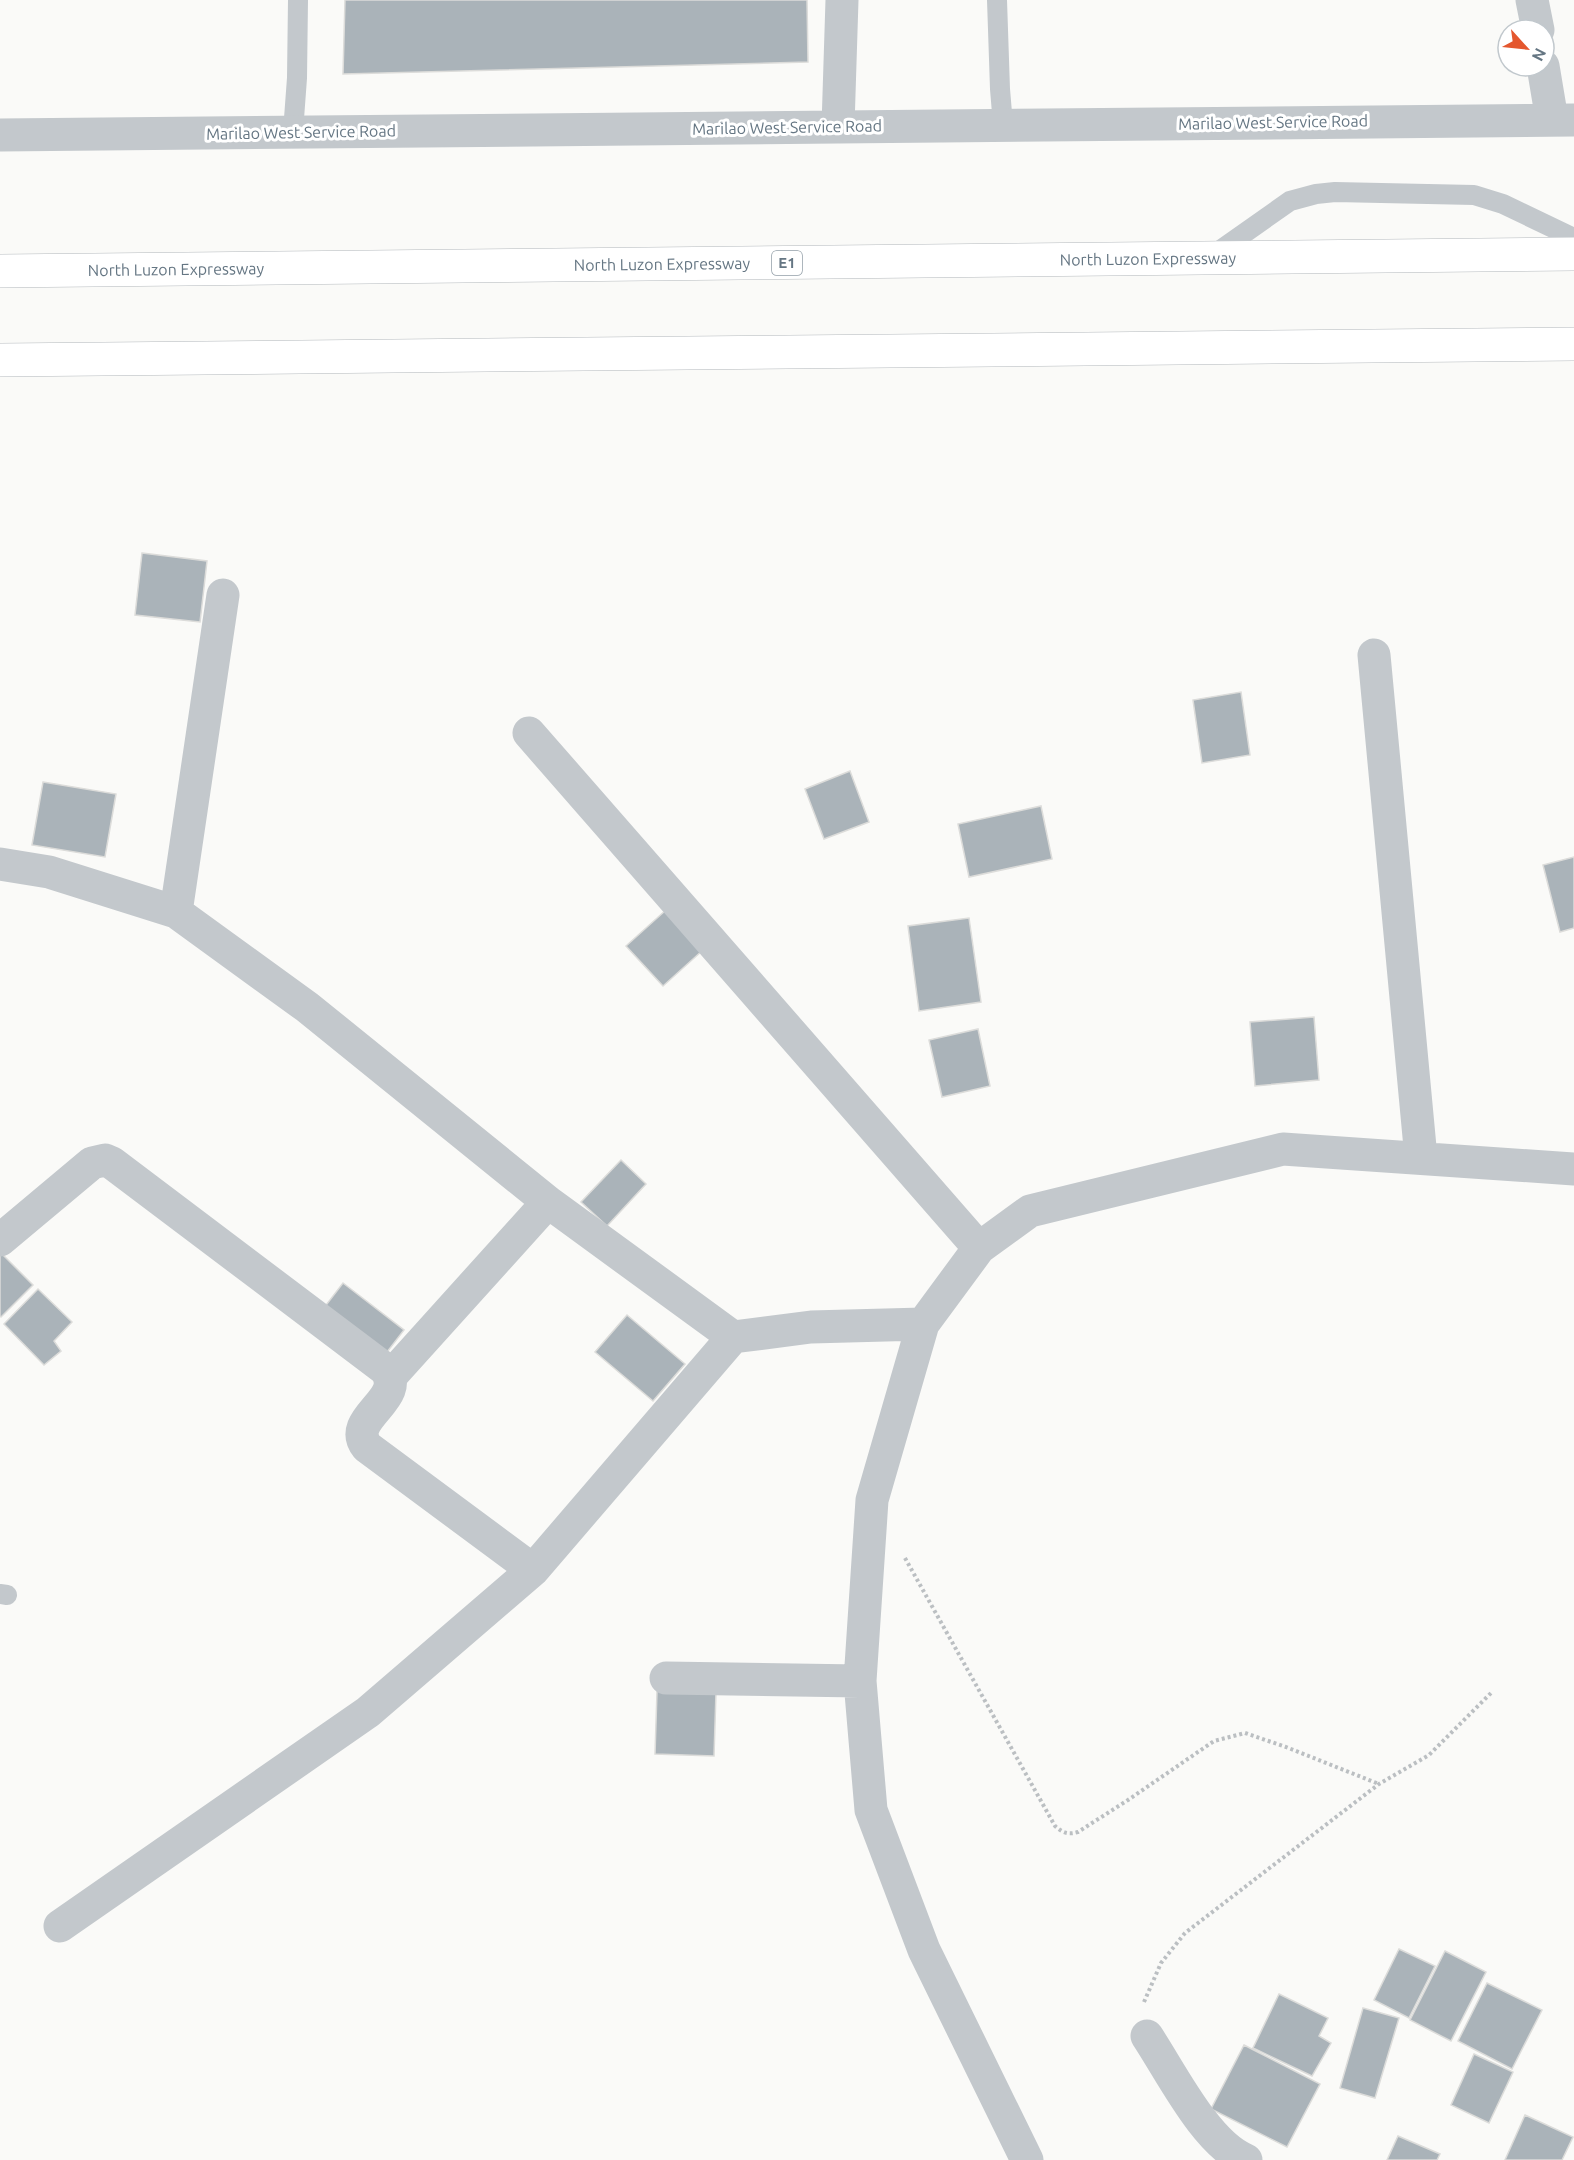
<svg xmlns="http://www.w3.org/2000/svg" width="1574" height="2160" viewBox="0 0 1574 2160" font-family="Ubuntu,sans-serif">
<rect width="100%" height="100%" fill="#fafaf8"/>
<path fill="#aab3b9" stroke="#dcdcda" stroke-width="1.5" d="M345,0H807L808,62L343,74Z
M142,553L207,561L200,622L135,615Z
M1241,692L1250,755L1202,763L1193,700Z
M850,771L869,822L824,839L805,789Z
M43,782L116,794L105,857L32,845Z
M1041,806L1052,859L969,877L958,824Z
M1574,857V928L1560,932L1543,865Z
M666,910L703,950L663,986L626,946Z
M969,918L981,1002L919,1011L908,926Z
M1314,1017L1319,1080L1255,1086L1250,1022Z
M978,1029L990,1086L942,1097L929,1040Z
M621,1160L646,1184L607,1226L581,1202Z
M0,1252L33,1285L1,1317L0,1316Z
M343,1283L404,1330L384,1356L323,1309Z
M38,1289L72,1322L54,1341L61,1351L44,1365L4,1324Z
M627,1315L685,1364L653,1401L595,1352Z
M657,1691L716,1692L714,1756L655,1754Z
M1399,1949L1435,1966L1409,2018L1374,2000Z
M1445,1951L1486,1972L1451,2041L1410,2020Z
M1487,1983L1542,2010L1512,2069L1458,2041Z
M1279,1994L1328,2018L1319,2036L1331,2043L1312,2076L1253,2048Z
M1363,2008L1399,2018L1375,2098L1340,2088Z
M1244,2045L1320,2084L1287,2147L1211,2109Z
M1474,2054L1513,2072L1489,2123L1451,2105Z
M1525,2115L1573,2137L1562,2160H1505Z
M1398,2136L1440,2154L1437,2160H1387Z"/>
<g fill="none" stroke-linecap="round" stroke-linejoin="round">
<g stroke="#b4b9bd" stroke-width="34">
<g id="highway">
<path id="s1" d="M0,271L1574,254"/>
<path d="M0,360L1574,344"/>
</g>
</g>
<path stroke="#bbbfc2" stroke-width="4" stroke-dasharray="3 3" stroke-linecap="butt" d="M905,1558L1055,1826C1063,1833 1068,1835 1078,1832L1128,1800L1214,1741L1245,1733L1286,1747L1379,1784
M1144,2002L1161,1963L1185,1933L1379,1784L1429,1755L1493,1691"/>
<path stroke="#c3c8cc" stroke-width="20" d="M997,0L1000,89L1003,125
M293,132L297,78L298,0
M1212,256L1290,201L1316,194L1335,192L1474,195L1503,204L1574,238
M0,1594L7,1595"/>
<path stroke="#c3c8cc" stroke-width="33" d="M1532,0L1538,30
M1543,66L1552,120
M838,126L842,0
M0,135L1574,120
M1374,655L1421,1158
M529,733L979,1248
M0,864L49,872L176,912L307,1007L548,1202L733,1337L811,1327L923,1324L979,1248L1030,1211L1283,1149L1574,1169
M176,912L223,595
M0,1240L92,1163L105,1160L112,1163L385,1369C409,1399 344,1418 367,1447L533,1570
M391,1376L548,1202
M666,1678L860,1681L872,1500L923,1324
M860,1681L871,1810L924,1950L1027,2160
M60,1926L368,1712L533,1570L733,1337
M1147,2036C1171,2072 1206,2144 1246,2160"/>
<use href="#highway" stroke="#fff" stroke-width="33"/>
</g>
<g text-anchor="middle" stroke-width="6" stroke-linejoin="round" paint-order="stroke">
<rect fill="#fff" stroke="#939fa8" stroke-width="1.5" x="772" y="251" width="30" height="24" rx="4.5"/>
<g font-size="15" font-weight="bold" fill="#657683">
<text x="787" y="268">E1</text>
</g>
<g font-size="16" fill="#657683" stroke="#fff">
<text transform="translate(1273 122) rotate(-1)" y="6">Marilao West Service Road</text>
<text transform="translate(787 127) rotate(-1)" y="6">Marilao West Service Road</text>
<text transform="translate(301 132) rotate(-1)" y="6">Marilao West Service Road</text>
<text dy="6" stroke="none"><textPath href="#s1" startOffset="1148">North Luzon Expressway</textPath></text>
<text dy="6" stroke="none"><textPath href="#s1" startOffset="662">North Luzon Expressway</textPath></text>
<text dy="6" stroke="none"><textPath href="#s1" startOffset="176">North Luzon Expressway</textPath></text>
</g>
</g>
<g transform="translate(1526 48) rotate(117)"><circle r="28" fill="#ffffff" stroke="#c1c8cd" stroke-width="1.5"/>
<path d="M0-4.5L10 22L0 15L-10 22Z" fill="#e4572e"/>
<text y="-9" font-size="16" font-weight="bold" text-anchor="middle" fill="#657683">N</text>
</g>
</svg>
